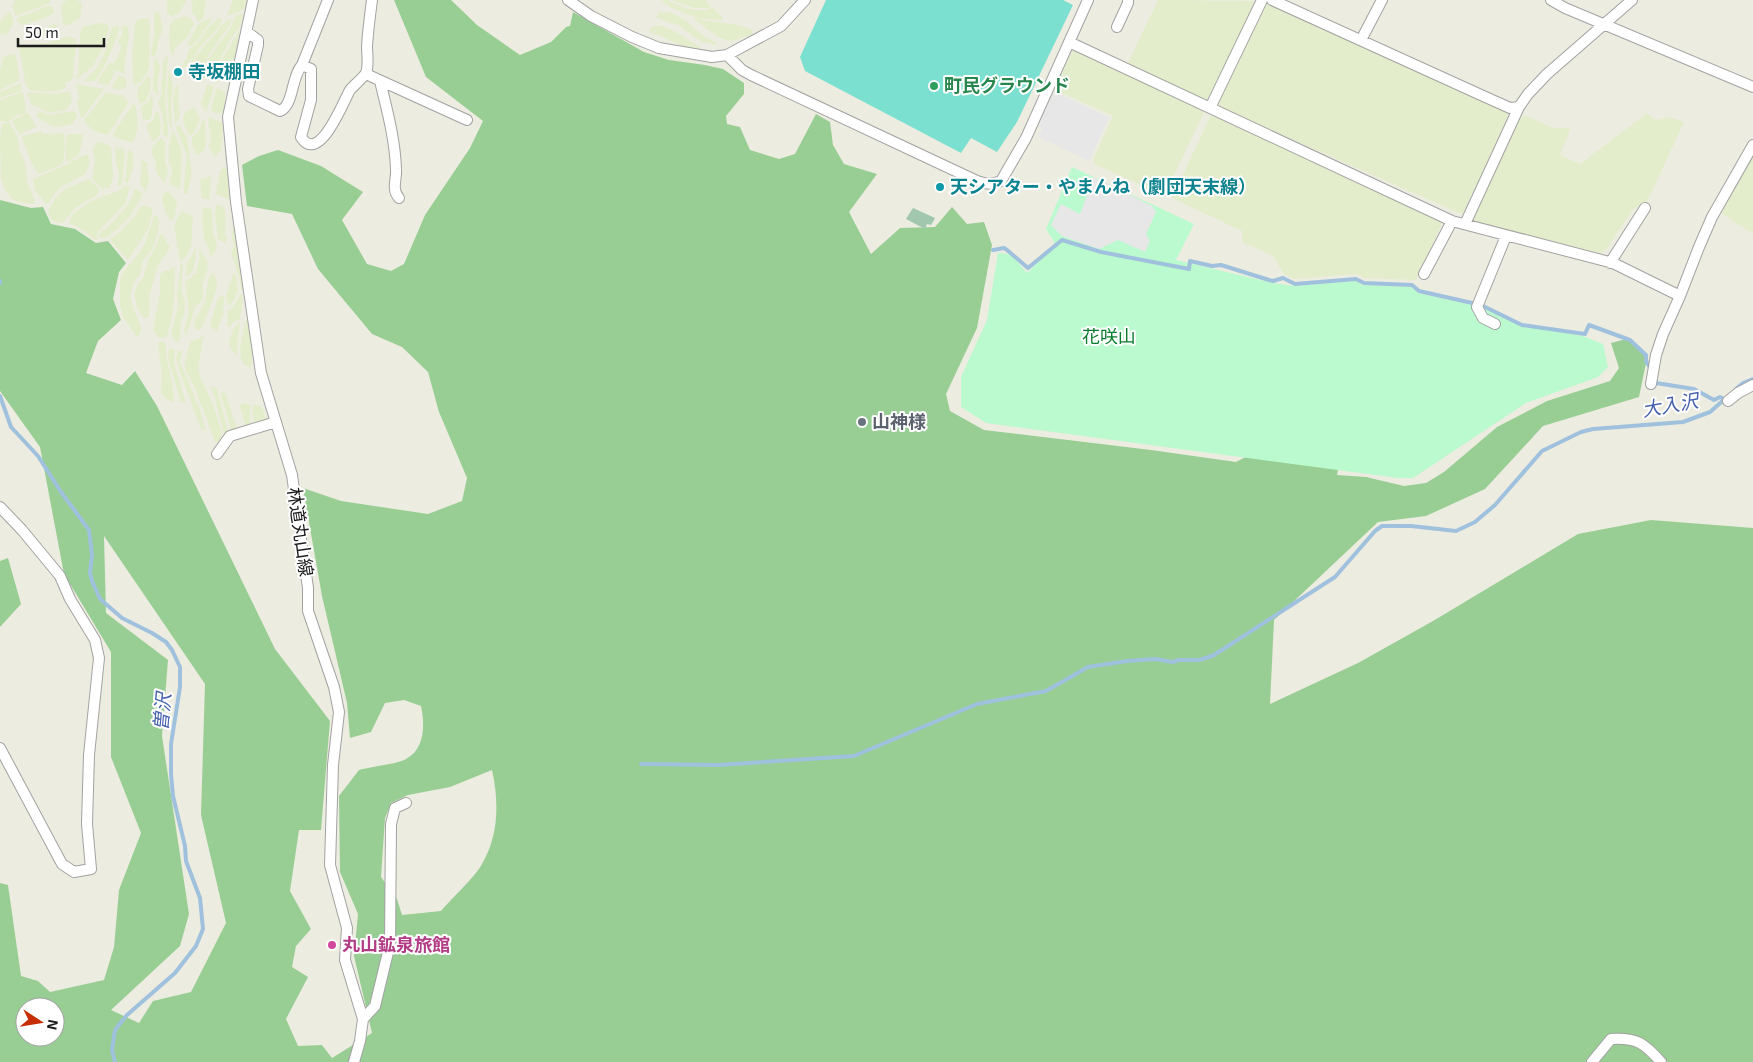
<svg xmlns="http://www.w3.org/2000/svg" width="1753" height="1062" viewBox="0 0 1753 1062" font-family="'Exo 2','Noto Sans JP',sans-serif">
<rect width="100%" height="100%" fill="#edece0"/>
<path fill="#e3edcb" d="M15,0H50V3L15,16L12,6Z
M67,0H76L81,2L82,6L80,18L67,26L63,24L61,8V4Z
M167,0H187L179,13L172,17L167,13Z
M191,0H206V2L203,19L197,22L196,17L191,12L193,6Z
M233,0H246L245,7L243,10L227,16Z
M661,0H667L685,8L696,10H706L713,8L723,18L721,20L699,19L672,8Z
M671,0H705L711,6L710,8H695Z
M1158,0L1256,1L1211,100L1207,102L1127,65Z
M1269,3L1506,112L1509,116L1463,213H1459L1219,107L1218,104L1264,5Z
M48,6H52L54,13L48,17L24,25H21L16,19Z
M9,12H11L14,23L7,34L4,35L0,34V21Z
M154,12H158L160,15L163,30L159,38L156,54L153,57L151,55L154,36Z
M660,12H669L685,20L702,35L715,42L717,45L700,41L678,25L659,19L656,17Z
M241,14L243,16L240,26L228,43L221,58L214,66L210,77L208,78L203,77V70L208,59L230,29L236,16Z
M186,16L191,19L194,24L186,39L176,47L173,56L170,50L169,37L170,25L173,20Z
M219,17L222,19L220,26L199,48L193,58L190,59L185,67L183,68L182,64L187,58L189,49L197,44L207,29Z
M148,18L150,25L149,66L147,74L140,82L135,85L133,83L132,54L135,23L139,19Z
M211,18L212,19L197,41L193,45L189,46L187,42L190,40L198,24Z
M231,19V23L208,56L201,73L194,71L189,66V64L225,22Z
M693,19L732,24L745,27L752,30V34L733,41L726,40L720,38Z
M100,23L108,25L109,27L104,46L93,66L75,81L78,74L80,37L82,27Z
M56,24H57L56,32L54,34L31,37L29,34L32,31L46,29L49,26Z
M117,26L119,27L117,37L103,69L95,81H83L96,69L104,54L112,27Z
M123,26H127L128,28L129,36L124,66L125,72L124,74L116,70L108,85L99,83L98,80L109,63H115L121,47L118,41L122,36V29Z
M653,26H662L678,33L702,49L683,46L659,35L651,33L649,31Z
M240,29L235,57L227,65L219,81L215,83L211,79L213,75Z
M69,36L76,39V43L73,77L71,81L66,82V87L62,90L46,92L30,90L26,85L19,48L23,46L47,43Z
M1076,50L1202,108L1204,113L1166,191L1161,194L1094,164L1093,160L1113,116L1057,91L1056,87L1072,51Z
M14,54L16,55L20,80L0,90V70L3,58L5,56Z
M166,54L168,57L165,96L168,131L167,138L163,135V116L158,103L162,94L161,85L163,75L162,62L165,59Z
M157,58L160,68L157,83L159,93L157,96L153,90L154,61Z
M169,69L173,85L171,106L172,129L169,123L167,91Z
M119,75L124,77L127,82L125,88L118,90L114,89L112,86Z
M149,75L151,80L150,91L146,101L140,104L137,96L139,87Z
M21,83V91L0,98V92Z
M76,84L104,89L83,117H81L77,104L79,97Z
M207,84L214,87L206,112L201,104Z
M176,85L179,86L178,97L180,117L175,124L173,99Z
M218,88L225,93V96L224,112L219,114L211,111L216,90Z
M68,91H70L72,100L67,110L51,112H46L37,106H32L27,93L29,92L55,94Z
M23,92L26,110L24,114L17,115L8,122L0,121V100Z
M106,92L123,96L129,102L110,132L106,135L94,131L85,123L84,120Z
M152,94L153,103L152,115L149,120H143L141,107L149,101Z
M133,104L135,105L136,108L138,127L134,140L132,142L118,139L113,135L114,132Z
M193,107L195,108L200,119L195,130L191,136L185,127L183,118L184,114Z
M39,111L49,115L73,111L76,112L77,117L72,124L59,127L52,126L38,118L37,115Z
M156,112L159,113L161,128L159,136L153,142L147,129V124L153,121Z
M26,113L29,114L37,127L19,134L12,121Z
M1647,113L1655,120L1670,117L1684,122L1648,200L1633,209L1607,248L1601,253L1473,223L1472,219L1521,117L1524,115L1554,128H1569L1570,130L1560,155L1580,164Z
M1215,114L1443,222L1416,280L1364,278L1357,274L1294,279L1284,274L1273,256L1242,242V231L1172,198L1210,117Z
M209,117L221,122L223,125L221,150L216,156H214L209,147L211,137L208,120Z
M203,119L205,121L206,144L204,151L197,156L192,145V138L199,131Z
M10,123L18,138L20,152L25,163L28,185L35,201L34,204L18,202L12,199L5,190L1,178L0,137L2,124Z
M179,124L187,138L192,174L187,194L184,195V184L187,156L176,127Z
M41,131L44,134L64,133L65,149L63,164L38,174L32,164L22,138L23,136Z
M174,131L182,152L180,188L178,189L171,185L169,181L172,174V168L169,162V145L172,133Z
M70,134H80L83,135V137L79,154L69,162L66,160V141L67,135Z
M161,138L165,142V161L168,171L164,183L156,172V164L152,153V147Z
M97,142L105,143L111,147L113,176L110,188L102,189L92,178L95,162L93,148Z
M115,147L122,148L125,151L122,184L119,187L118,185L119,174L116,162Z
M128,150L133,153V168L128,183L125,182Z
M84,155H88L90,162L85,174L61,187L54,194L49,203L46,204L35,191L33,179L68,164Z
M1753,155V234L1720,212Z
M142,160L148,164L147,168L149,178L146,192L140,184Z
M226,167L227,172L230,200L216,194L220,170Z
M211,175L210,192V200L202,198L200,179H205Z
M86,180H90L98,188L99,191L97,195L75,208L63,223L56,222L51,219L48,211L56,197L65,189Z
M125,186L130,187L125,204L98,232L96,235L98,239L96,240L77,226L70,224L69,222L72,215L81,208L93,200L116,192Z
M134,189L142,192V196L131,215L120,227L108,236L104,238L100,237L98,235L102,231L108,227L127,206L133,195Z
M166,191L170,193L177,201L175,215L173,219L170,221L166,214L162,201V196Z
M216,204L223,206L225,210L226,225L225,233L227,239L225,243L218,239L215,214Z
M141,205L150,207L153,211L148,229L128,260L110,240L111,238L120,232L135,216Z
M207,207L212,210L213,232L217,246L216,251L210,257L209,249L204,240L202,218L203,208Z
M181,211L190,214L193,218L191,246L185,258L180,261L174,226Z
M154,216H157L159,220L158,232L153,248L143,261L140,275L135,280L131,291V300L133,308L140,324L141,330L139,336L137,337L124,319L120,305V282L122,274L144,246Z
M233,225L236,231L247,294L241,289L239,276L231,253L234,246L232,238Z
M162,233L170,248L158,265L150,294L149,317L144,319L138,310L134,294L137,286L143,278L148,261L157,244L159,237Z
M195,247L196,249V257L193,270L190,275L185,277L187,262L191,257Z
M199,249L207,260L208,267L203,283V299L195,308L186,336L184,331L189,311L185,284L186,281L196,273L199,259Z
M183,263L181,290L185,302L184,314L181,321L180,338L179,341L176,342L172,337V330L178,306L177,295L180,269V265Z
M175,267L174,302L170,325L166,338H161L158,337L153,330L160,291V275L162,272Z
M211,274H213L215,276L217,283L216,291L204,323L200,330H196L194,322L205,301L208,281Z
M233,274L236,275L238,290L234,300L231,304L228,305L226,296Z
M242,294L243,301L240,318L232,324L230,328L227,324L228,311L234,305L240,295Z
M223,296L224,301L223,314L217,331L210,326L211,322L217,301L219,297Z
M249,317L252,334V362L251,367H249L244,365L241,358L240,349L245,322Z
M240,321L237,348V357L230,347L229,343L232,331Z
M204,336L198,368L200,377L212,402L222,433L221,441L215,442L195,388L185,370V362L190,342Z
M160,341L164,342L166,345V353L174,395V402L165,398L161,393L162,373L158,345Z
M169,348L175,350L174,363L186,403H181L168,358Z
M178,350L182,352L180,362L200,410L206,432L200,427L179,369L176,358Z
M211,385L213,388L216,387L218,393L228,431L229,437L225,438L214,395L210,386Z
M225,392L238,432L233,436L221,395V393Z
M244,403L252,405L250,409V422L253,432L248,433L241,410L240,405Z
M253,405H259L263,409L268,428L256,432L252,411Z"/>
<path fill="#98ce94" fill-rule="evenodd" d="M394,0H451L477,25L520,55L551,42L566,27L570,26L573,12L644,52L669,60L705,65L723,69L744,83V94L726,116L727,124L740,127L750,150L779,159L795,154L816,114L830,122L833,145L844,164L877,174L849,212L871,254L900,228L935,227L952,207L967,224L984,222L992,245L977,328L946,394L950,411L984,430L1151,450L1236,462L1284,437L1341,456L1337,475L1366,477L1404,486L1426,483L1444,472L1497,427L1547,401L1610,381L1619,368L1611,343L1630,338L1647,358L1639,397L1543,426L1485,489L1426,516L1378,522L1274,620L1270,704L1358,663L1433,621L1578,534L1651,520L1753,528V1062H0V883L8,885L21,976L38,981L50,992L104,980L114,947L119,890L141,833L111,757V652L64,574L40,447L0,391V200L31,208L43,207L51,224L75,229L96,243L108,241L126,263L119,272L113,299L121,320L98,341L86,373L122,385L135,371L157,406L275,649L330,721L321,830H299L290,891L311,929L296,946L292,967L308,977L286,1019L298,1046L322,1045L332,1058L372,1033L354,956L358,914L340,872L339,796L359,770C370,767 397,764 406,759C425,749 425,725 421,706L404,700L385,703L371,732L350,738L347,703L322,596L303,488L341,501L428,514L462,501L467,478L439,412L428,372L402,347L372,334L318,269L292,214L247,206L242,165L259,156L278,150L321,166L363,192L342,220L367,264L391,271L404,264L425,215L470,148L483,121L426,77ZM104,536L205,684L201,815L226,923L191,992L153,1001L139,1023L111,1010L180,946L189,914L162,736L168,660L106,613ZM492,770C499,801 499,835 482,864C475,877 452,898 441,911L402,915L397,899L381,877L385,818L391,803L408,795L450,787ZM25,1007H55V1037H25Z
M8,558L21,604L0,627V561Z"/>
<path fill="#a1c7af" d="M913,208L935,218L931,225L927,224L925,229L906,219Z"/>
<path fill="#bbface" d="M1072,167L1194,224L1176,260L1273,283L1295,286L1356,281L1362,285L1411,287L1418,293L1482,307L1522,325L1583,336L1603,344L1608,367L1598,377L1526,403L1413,478H1398L986,423L961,407V377L987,320L998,253L1011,254L1027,273L1056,245L1046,229Z"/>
<path fill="#7be0d0" d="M826,0H1063L1073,5L1017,122L997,152L971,138L961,153L805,71L800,57Z"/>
<path fill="#e7e7e7" d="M1054,92L1109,117L1089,161L1038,137L1042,128L1038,126Z
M1094,177L1152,206L1156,212L1146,234L1150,241L1145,252L1118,240L1099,249L1062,236L1051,225L1061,204L1080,214Z"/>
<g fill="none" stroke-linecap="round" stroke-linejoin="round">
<path stroke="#9fc1dd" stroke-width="4" d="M993,250L1004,248L1007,250L1028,268L1062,240L1101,252L1189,269L1190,261L1212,266L1221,265L1269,280L1273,281L1283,278L1295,284L1356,279L1364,283L1412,285L1419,291L1481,305L1522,325L1585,334L1589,325L1630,340L1646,355V361L1649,366H1654
M0,281V283
M1656,380V383L1694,389L1714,400L1720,397L1724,399
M1736,389L1743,383L1753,379
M0,396L11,427L38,456L61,492L89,530L92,555L90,573L92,581L100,599L122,618L152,633L166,642L172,650L180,667V687L171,744V774L173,796L185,846L186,861L200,898L203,929L196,946L175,973L127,1015L115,1030L112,1050L115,1062
M641,764L718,765L854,756L977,704L1046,691L1088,667L1127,661L1155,659L1173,662L1179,660H1200L1214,655L1335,577L1375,531L1382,526H1411L1456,531L1475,522L1495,505L1542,451L1581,432L1593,429L1683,422L1710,412L1727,397"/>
<g stroke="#a2a2a2" stroke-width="12">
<path id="street" d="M253,0L228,117L236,202L261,373L292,475L308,588V611L334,687L339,712L333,765L330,865L347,928L345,960L363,1019L360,1041L354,1062
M568,0L591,16L632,37L659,48L712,57L727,55L781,26L805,0
M1272,0L1481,95L1510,108L1519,107
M1551,0L1565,8L1753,87
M1117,27L1128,3V0
M247,32L258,40V45L248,89L249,96L280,111C294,105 291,77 302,65L311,69V100L301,137C319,166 344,100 350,90C354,85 363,78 366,73C369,66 367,54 367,46C368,31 370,15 372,0
M1361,40L1382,0
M1069,42L1452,221L1613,263L1680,296
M727,55L742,70L751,75L977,181C986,184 992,185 1001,181L1026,138L1088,0
M302,65L328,0
M366,74L467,120
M380,81C387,110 395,139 396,169C397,179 391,189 399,198
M1210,108L1262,0
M1465,224L1519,107L1528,94L1547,74L1632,0
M1610,263L1645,208
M1424,274L1452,221
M1495,324L1483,318L1477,307L1506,236
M1651,384L1656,355L1663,334L1680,296L1699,247L1712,217L1753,145
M1728,401L1738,393L1753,385
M217,454L230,436L276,422
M0,507L22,530L60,576L70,599L95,640L99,658L89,755L87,824L91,869L74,872L62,864L0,748
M363,1019L375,1006L390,944L391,824L395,808L406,803
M1592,1062L1611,1039C1637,1037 1645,1044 1661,1062"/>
</g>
<use href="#street" stroke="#fff" stroke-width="10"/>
</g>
<g fill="#0f9aa8" stroke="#fff" stroke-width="2">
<circle cx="178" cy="72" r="5"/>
<circle cx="940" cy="187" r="5"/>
</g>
<circle fill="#2e9e5b" stroke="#fff" stroke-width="2" cx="934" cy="86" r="5"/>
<circle fill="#6b7280" stroke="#fff" stroke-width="2" cx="862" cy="422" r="5"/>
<circle fill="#d1479c" stroke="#fff" stroke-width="2" cx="332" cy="945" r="5"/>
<g text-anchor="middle" stroke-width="4" stroke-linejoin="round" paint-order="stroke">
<g font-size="18" font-weight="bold" fill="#0d838f" stroke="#fff" text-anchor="start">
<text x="188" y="78">寺坂棚田</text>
<text x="950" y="193">天シアター・やまんね（劇団天末線）</text>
</g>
<g font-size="18" font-weight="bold" fill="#27864d" stroke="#fff" text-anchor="start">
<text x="944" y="92">町民グラウンド</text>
</g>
<g font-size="18" fill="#087b2c" stroke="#fff">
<text x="1109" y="343">花咲山</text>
</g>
<g font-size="18" font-weight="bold" fill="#5b616d" stroke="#fff" text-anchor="start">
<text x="872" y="428">山神様</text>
</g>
<g font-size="18" fill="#1b1b1b" stroke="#fff">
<text transform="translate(300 532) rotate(82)" y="6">林道丸山線</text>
</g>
<g font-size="18" font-weight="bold" fill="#b23c85" stroke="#fff" text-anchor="start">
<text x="342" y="951">丸山鉱泉旅館</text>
</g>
<g font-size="19" font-style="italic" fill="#4662ad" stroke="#fff">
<text transform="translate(1670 405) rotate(-10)" y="7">大入沢</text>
<text transform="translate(162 712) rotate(-85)" y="7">曽沢</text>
</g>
</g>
<g transform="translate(40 1022) rotate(102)"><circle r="24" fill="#ffffff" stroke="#a4a4a4"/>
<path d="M0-4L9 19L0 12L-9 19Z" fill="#c72d00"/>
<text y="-8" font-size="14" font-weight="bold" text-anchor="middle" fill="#1b1b1b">N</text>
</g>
<path d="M18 38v8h86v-8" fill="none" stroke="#1b1b1b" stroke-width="2.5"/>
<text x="25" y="38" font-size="15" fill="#1b1b1b" stroke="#ffffff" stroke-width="4" paint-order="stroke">50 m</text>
</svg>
